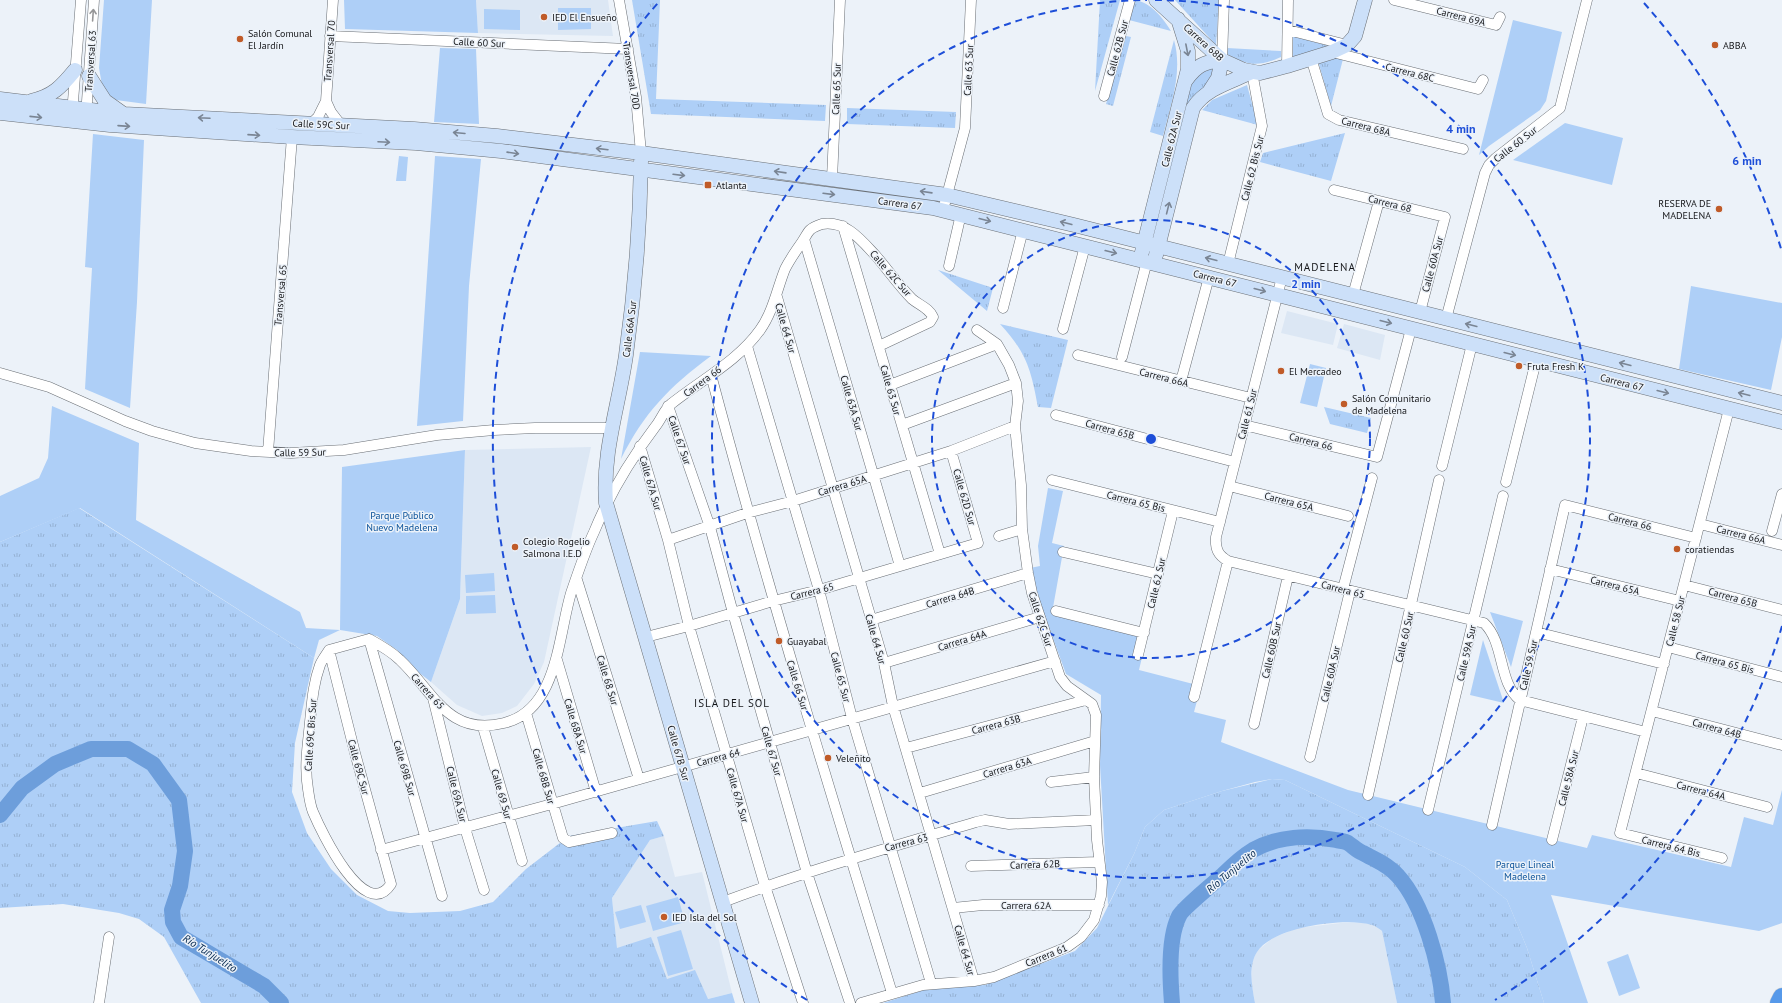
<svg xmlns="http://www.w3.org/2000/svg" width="1782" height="1003" viewBox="0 0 1782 1003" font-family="'PT Sans',sans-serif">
<defs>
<pattern id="grass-tufts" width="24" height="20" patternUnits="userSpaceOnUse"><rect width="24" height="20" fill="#aecff7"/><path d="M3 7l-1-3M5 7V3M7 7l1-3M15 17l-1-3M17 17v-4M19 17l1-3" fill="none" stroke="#95b1d3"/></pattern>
</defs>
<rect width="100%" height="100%" fill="#ecf2f9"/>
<path fill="#dce7f4" d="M476,0H608L613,36L478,33Z
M1287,311L1338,324L1333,345L1281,333Z
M1344,324L1385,335L1380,360L1337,348Z
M591,447L544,662L534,684L517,706L502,713L482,716L457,705L431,682L460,599L465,450Z
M664,836L675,877L702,872L732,993L708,999L667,979L617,948L612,898L650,840Z
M1341,923H1363L1374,925L1382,931L1397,1003H1255L1252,986V962L1257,951L1273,938L1297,928Z"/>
<path fill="url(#grass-tufts)" d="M632,0H660L656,99L826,105L825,121L651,114Z
M1100,0H1120L1095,91Z
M1134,0C1151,2 1163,18 1171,31L1129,20Z
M1175,0H1219L1216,45Z
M1126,36L1131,37L1113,106L1106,104Z
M1293,36L1329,46L1293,59Z
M1174,40C1183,72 1171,104 1163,136L1150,132Z
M1227,48L1281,51V57C1258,67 1249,66 1227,54Z
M1333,56L1343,59L1331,106L1318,61Z
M1209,68L1213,69L1215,72L1206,88L1157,231H1153L1186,96L1195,75Z
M1247,85L1258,125L1202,110L1212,100Z
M847,108L956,112L955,128L847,124Z
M1345,133L1331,181L1260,162L1263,153Z
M938,270L993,288L987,311Z
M1000,324L1068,340L1051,408L1038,407C1031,370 1027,353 1000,324Z
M1324,407L1371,418L1367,433L1330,424Z
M79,508L314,658L295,743L292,792L307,833L331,869L357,895L388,911L410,913L460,911L493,902L526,869L569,836L657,821L664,836L650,840L612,898L617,948L651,937L667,979L695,970L708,999L732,993L735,1003H201L164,937L139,919L119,913L63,904L0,908V542Z
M1272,779L1285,780L1465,867L1507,900L1527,948L1544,1003H1397L1382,931C1379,929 1376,926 1372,925C1345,917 1272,927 1257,952C1248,966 1252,987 1255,1003H883L930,988L985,985L1075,951L1097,928L1134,854L1145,827L1164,810L1222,791Z"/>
<path fill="#aecff7" d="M104,0H152L146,104L116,100L109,95L102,85L99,68Z
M344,0H476L478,33L345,29Z
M558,8H591V29L558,30Z
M484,9L520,10V30L484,29Z
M1513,20L1562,32L1546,101L1540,110L1489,146L1479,155Z
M440,48L476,49L479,124L434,122Z
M1565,123L1623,138L1612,185L1513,160Z
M93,134L144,140L137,302L130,408L85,389L92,268L85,267Z
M399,156L408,157L406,181H396Z
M435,156L481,159L469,286L463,421L417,426Z
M1691,286L1782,303V337L1771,390L1679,369Z
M640,352L711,356C669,387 644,413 621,459Z
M1310,364L1326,368L1317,407L1300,403Z
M52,406L139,443L136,520L300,612L306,628L340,630L342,467L465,450L460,599L431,682L413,668L397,650L377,636L340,630L319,640L314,658L80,508L0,542V496L39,478L48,458Z
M1048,488L1063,491L1052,543L1064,546L1052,613L1147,636L1139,670L1201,686L1194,712L1226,720L1221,742L1348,790L1587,848L1592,835L1731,867L1744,817L1773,825L1782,790V923L1759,931L1551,895L1588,1003H1544L1527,948L1507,900L1465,867L1285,780L1272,779L1255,782L1222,791L1164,810L1145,827L1134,854L1108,905L1100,765L1101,695L1066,674L1043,611L1030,568L1040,566L1038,546Z
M494,573L495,591L466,593L465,575Z
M495,595L496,613L466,614V596Z
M1490,612L1523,621L1511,667Z
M1483,640L1504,703L1470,695Z
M678,897L685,922L653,931L646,906Z
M641,905L646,922L620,929L615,912Z
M681,930L693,969L668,976L657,937Z
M1628,954L1640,988L1619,996L1607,962Z"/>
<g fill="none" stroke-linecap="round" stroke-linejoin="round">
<path stroke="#6d9edb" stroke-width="16" d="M0,815L22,788L55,764L91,749H128L153,764L179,800L185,851L180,886L172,910L173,922L181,937L264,986L281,1003
M1172,1003C1170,979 1168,938 1179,916C1182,909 1215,882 1223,875C1232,866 1243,856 1253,850C1278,836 1309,835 1336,840C1340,841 1345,841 1348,843C1353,846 1357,851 1363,853C1375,860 1389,865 1398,876C1424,905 1440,965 1443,1003"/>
<g stroke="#6a6f75" stroke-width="11">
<path id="street" d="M619,0L636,97L641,153
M1394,0L1496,25L1500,17
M1288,30L1347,45
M330,36L628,49
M1332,52L1478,89L1483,80
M1311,58L1328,114L1339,120L1463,149
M1222,60L1224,0
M1287,66L1288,0
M1104,96L1130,0
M326,101L331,112L341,125
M72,114L81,0
M86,116L94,0
M311,124L318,117L326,101L333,0
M832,179L840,0
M1334,190L1445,217L1420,312
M943,210L965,128L971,0
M843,226L940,554
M804,239L900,566
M1228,264L1262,126L1252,72
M949,266L961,214
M1282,277L1216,537C1215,549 1218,555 1228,561L1484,623C1505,643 1498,683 1520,700L1646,732
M1353,295L1379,201
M777,297L884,663L893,706L974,981
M1003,308L1023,230
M1446,319L1485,173L1489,165L1496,158L1560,108L1587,0
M1063,329L1085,246
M747,346L819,590L852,718L931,983
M1078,355L1251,398
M1122,357L1147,261
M0,373L49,387L125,421L152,431L195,443L251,451L291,453L344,450L437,435L494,430L535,428H612
M711,375C766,582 829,788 892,993
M1181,381L1209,277
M890,385L997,344
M668,406L710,527L733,613L807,873L850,1003
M1056,415L1235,462
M902,425L1016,383
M1244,425L1377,457L1411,329
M640,446L668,540L689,626L765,886L803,1003
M268,452L292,137
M1442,466L1472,344
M1052,480L1220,522
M1506,482L1536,361
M1229,486L1348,516
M1700,524L1782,545
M1772,531L1782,494
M999,536L1022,529
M668,540L747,513L793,501L951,451L1015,426
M1063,552L1158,574
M1550,569L1680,601
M577,580L639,779
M1684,585L1782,610
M1343,589L1372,478
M1056,611L1144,633
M871,620L1028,573
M1536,632L1664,664
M646,637L689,626L773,601L819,590L978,543L951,451
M369,639C380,645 391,651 400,660C434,692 448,737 504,723C558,710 558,636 571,593C578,573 585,551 594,532C610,493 630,460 655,427C661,420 664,410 671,404C701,380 738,361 760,330C773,312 777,289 785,269C790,259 796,251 802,242C805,238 807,233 810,230C813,227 819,225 822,224C846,220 862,241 876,256C888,270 899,286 912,299C919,305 929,308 933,317L930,322L879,346
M369,639L442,896
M1668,647L1782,677
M329,650L355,753L391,884C365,924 321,831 313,812C310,805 309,796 308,789C304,766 308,744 310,722C312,703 313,684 320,665C322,660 326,655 329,650L369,639
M1138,655L1173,511
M557,660L596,792
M884,663L1040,617
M1194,697L1228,561
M433,698L465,828L484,890
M1652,711L1782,745
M526,713L563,838L569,842L612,833
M1254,724L1288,576
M483,727L522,861
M906,748L1086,700
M1310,757L1350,591
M1636,773L1767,807
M1051,782L1094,777
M920,793L1095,741
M1368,795L1439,480
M1428,810L1503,496
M1492,825L1565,505L1696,538
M1552,840L1583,717
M381,850L552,804L1055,661
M1722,858L1620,833L1729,409
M971,866L1099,862
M723,902C806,871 891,847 976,822L985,820L1009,824L1096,820
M953,908L983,905H1099
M99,1003L109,937
M861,1003L923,985L974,981L994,977L1067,947L1081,937L1094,920L1101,896L1102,882L1097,840L1094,777L1096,715L1092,704L1067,686L1060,677L1032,593L1028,573L1022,529L1021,485L1015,426L1018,401L1016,383L1009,365L997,344L977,330"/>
</g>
<g stroke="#6a6f75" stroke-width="15">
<path id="secondary" d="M1156,0L1222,60L1244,70L1260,73L1287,66L1332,52L1347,45L1355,36L1365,0
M89,76L105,101L122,113
M1186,80C1197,65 1204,62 1222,60
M1209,92L1218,78L1222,60
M0,99L124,114L414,129L497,136L641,153L947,195L1074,225L1782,403
M31,101C53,96 61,87 75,70
M0,113L110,125L292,137L416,143L501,151L933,208L1782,422
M641,161C640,226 635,291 626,355C619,405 602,453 606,503L752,1003
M1142,252L1188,69V51L1178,19
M1156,255L1193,108C1206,88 1231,82 1252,72"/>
</g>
<g stroke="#d0d0d1" stroke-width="19">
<path id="highway" d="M1779,1003L1782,997"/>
</g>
<use href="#street" stroke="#fff" stroke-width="10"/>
<use href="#secondary" stroke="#cce0f9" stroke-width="14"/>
<use href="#highway" stroke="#5699ea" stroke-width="18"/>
</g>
<defs><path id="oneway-shaft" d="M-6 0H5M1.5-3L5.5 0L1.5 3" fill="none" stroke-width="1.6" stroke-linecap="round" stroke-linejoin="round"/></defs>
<use stroke="#969698" href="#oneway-shaft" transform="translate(93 15) rotate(-86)"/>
<g stroke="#7a8594">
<use href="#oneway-shaft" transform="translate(1187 50) rotate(79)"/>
<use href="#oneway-shaft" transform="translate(36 117) rotate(6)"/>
<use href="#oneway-shaft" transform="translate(204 118) rotate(-177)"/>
<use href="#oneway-shaft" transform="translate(124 126) rotate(4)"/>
<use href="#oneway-shaft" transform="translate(459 133) rotate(-175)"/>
<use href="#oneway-shaft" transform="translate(254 135) rotate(4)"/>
<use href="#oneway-shaft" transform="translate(384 142) rotate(3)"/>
<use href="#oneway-shaft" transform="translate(602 149) rotate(-173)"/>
<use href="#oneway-shaft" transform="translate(513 153) rotate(8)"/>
<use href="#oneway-shaft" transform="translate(780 172) rotate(-172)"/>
<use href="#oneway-shaft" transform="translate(679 175) rotate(7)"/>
<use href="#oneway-shaft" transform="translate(926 192) rotate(-172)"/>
<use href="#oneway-shaft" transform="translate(829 194) rotate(7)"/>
<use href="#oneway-shaft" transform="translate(1168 208) rotate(-76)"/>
<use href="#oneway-shaft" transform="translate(985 220) rotate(14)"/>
<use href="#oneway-shaft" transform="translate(1066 223) rotate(-166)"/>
<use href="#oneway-shaft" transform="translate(1111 252) rotate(14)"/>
<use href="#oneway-shaft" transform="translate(1211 259) rotate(-166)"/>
<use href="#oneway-shaft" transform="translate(1260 290) rotate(15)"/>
<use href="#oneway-shaft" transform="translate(1386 322) rotate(14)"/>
<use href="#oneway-shaft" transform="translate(1471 325) rotate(-166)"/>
<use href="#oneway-shaft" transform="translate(1510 354) rotate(14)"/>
<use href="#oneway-shaft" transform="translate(1625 364) rotate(-166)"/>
<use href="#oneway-shaft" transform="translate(1663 392) rotate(14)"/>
<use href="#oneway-shaft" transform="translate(1744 394) rotate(-166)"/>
</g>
<g fill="none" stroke="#1d4ed8" stroke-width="2" stroke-dasharray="7 5">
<circle cx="1151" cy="439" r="219"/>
<path d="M1155 0A439 439 0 1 1 1147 0"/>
<path d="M1782 626A658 658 0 0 1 1495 1000M807 1000A658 658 0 0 1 658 3M1644 3A658 658 0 0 1 1782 252"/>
</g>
<g fill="#c05b28" stroke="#ecf2f9" stroke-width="1.5">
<circle cx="544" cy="17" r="4"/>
<circle cx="240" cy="39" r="4"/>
<circle cx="1715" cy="45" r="4"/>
<rect x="704" y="181" width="8" height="8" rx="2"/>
<circle cx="1719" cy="209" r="4"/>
<circle cx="1519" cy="366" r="4"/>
<circle cx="1281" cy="371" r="4"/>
<circle cx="1344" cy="404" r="4"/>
<circle cx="515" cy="547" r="4"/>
<circle cx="1677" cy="549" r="4"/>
<circle cx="779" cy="641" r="4"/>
<circle cx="828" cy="758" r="4"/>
<circle cx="664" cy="917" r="4"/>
</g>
<g text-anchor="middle" stroke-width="3" stroke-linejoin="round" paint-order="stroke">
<g font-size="10" fill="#151619" stroke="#ecf2f9">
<text transform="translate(1461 16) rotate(14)" y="4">Carrera 69A</text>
<text transform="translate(479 42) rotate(3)" y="4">Calle 60 Sur</text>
<text transform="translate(1204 42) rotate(42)" y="4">Carrera 68B</text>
<text transform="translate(1117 48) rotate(-75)" y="4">Calle 62B Sur</text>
<text transform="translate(329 51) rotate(-86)" y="4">Transversal 70</text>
<text transform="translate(90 61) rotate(-86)" y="4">Transversal 63</text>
<text transform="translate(968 70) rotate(-87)" y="4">Calle 63 Sur</text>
<text transform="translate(1410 72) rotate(14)" y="4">Carrera 68C</text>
<text transform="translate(632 76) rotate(81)" y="4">Transversal 70D</text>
<text transform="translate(836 89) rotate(-88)" y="4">Calle 65 Sur</text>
<text transform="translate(321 124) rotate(3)" y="4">Calle 59C Sur</text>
<text transform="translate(1366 126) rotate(14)" y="4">Carrera 68A</text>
<text transform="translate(1171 139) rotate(-76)" y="4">Calle 62A Sur</text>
<text transform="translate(1515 144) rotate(-38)" y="4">Calle 60 Sur</text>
<text transform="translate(1252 168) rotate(-76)" y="4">Calle 62 Bis Sur</text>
<text transform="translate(900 203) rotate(8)" y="4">Carrera 67</text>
<text transform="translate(1390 203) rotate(14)" y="4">Carrera 68</text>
<text transform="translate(1432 264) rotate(-75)" y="4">Calle 60A Sur</text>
<text transform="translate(891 273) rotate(49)" y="4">Calle 62C Sur</text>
<text transform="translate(1215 278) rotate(14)" y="4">Carrera 67</text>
<text transform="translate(280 295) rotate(-85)" y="4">Transversal 65</text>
<text transform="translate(786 328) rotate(74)" y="4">Calle 64 Sur</text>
<text transform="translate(629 329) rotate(-83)" y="4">Calle 66A Sur</text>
<text transform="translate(1164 377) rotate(14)" y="4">Carrera 66A</text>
<text transform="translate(702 381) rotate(-37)" y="4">Carrera 66</text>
<text transform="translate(1622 382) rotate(14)" y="4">Carrera 67</text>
<text transform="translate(891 390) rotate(74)" y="4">Calle 63 Sur</text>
<text transform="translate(852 403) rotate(74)" y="4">Calle 63A Sur</text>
<text transform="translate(1247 414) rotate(-76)" y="4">Calle 61 Sur</text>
<text transform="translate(1110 429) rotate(15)" y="4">Carrera 65B</text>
<text transform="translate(680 440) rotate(71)" y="4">Calle 67 Sur</text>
<text transform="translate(1311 441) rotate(14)" y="4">Carrera 66</text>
<text transform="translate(300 452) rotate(-1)" y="4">Calle 59 Sur</text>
<text transform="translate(651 483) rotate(74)" y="4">Calle 67A Sur</text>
<text transform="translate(842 485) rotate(-17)" y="4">Carrera 65A</text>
<text transform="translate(965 497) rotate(74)" y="4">Calle 62D Sur</text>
<text transform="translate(1136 501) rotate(14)" y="4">Carrera 65 Bis</text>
<text transform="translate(1289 501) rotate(14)" y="4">Carrera 65A</text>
<text transform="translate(1630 521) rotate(14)" y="4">Carrera 66</text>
<text transform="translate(1741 534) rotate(14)" y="4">Carrera 66A</text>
<text transform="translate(1156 583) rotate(-77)" y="4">Calle 62 Sur</text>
<text transform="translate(1615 585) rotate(14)" y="4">Carrera 65A</text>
<text transform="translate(1343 589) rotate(14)" y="4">Carrera 65</text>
<text transform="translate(812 591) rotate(-14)" y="4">Carrera 65</text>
<text transform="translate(950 597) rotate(-17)" y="4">Carrera 64B</text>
<text transform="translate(1733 597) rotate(15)" y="4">Carrera 65B</text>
<text transform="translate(1041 619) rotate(72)" y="4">Calle 62C Sur</text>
<text transform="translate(1675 621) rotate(-76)" y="4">Calle 58 Sur</text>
<text transform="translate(1404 637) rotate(-77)" y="4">Calle 60 Sur</text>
<text transform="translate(876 639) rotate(74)" y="4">Calle 64 Sur</text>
<text transform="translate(962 640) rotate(-17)" y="4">Carrera 64A</text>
<text transform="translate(1271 650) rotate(-77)" y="4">Calle 60B Sur</text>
<text transform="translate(1466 653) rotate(-77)" y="4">Calle 59A Sur</text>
<text transform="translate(1725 662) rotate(15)" y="4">Carrera 65 Bis</text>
<text transform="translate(1528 665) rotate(-77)" y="4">Calle 59 Sur</text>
<text transform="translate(1330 674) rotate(-77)" y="4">Calle 60A Sur</text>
<text transform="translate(841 677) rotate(75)" y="4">Calle 65 Sur</text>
<text transform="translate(608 680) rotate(73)" y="4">Calle 68 Sur</text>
<text transform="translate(798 685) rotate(73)" y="4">Calle 66 Sur</text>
<text transform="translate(428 691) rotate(48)" y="4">Carrera 65</text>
<text transform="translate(996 724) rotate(-15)" y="4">Carrera 63B</text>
<text transform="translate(576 726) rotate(73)" y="4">Calle 68A Sur</text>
<text transform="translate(1717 728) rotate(15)" y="4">Carrera 64B</text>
<text transform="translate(310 735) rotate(-86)" y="4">Calle 69C Bis Sur</text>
<text transform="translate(772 751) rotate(74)" y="4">Calle 67 Sur</text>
<text transform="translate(679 753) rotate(74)" y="4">Calle 67B Sur</text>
<text transform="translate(718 757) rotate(-15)" y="4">Carrera 64</text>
<text transform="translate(359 767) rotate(75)" y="4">Calle 69C Sur</text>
<text transform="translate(1007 767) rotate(-17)" y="4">Carrera 63A</text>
<text transform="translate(405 768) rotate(74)" y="4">Calle 69B Sur</text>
<text transform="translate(544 776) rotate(74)" y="4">Calle 68B Sur</text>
<text transform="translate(1568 778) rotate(-76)" y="4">Calle 58A Sur</text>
<text transform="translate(1701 790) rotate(14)" y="4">Carrera 64A</text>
<text transform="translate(457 794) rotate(76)" y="4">Calle 69A Sur</text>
<text transform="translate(502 794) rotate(74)" y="4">Calle 69 Sur</text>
<text transform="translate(738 795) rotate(74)" y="4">Calle 67A Sur</text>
<text transform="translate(906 842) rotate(-15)" y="4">Carrera 63</text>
<text transform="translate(1671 846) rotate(14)" y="4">Carrera 64 Bis</text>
<text transform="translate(1035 864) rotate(-2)" y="4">Carrera 62B</text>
<text x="1026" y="909">Carrera 62A</text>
<text transform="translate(965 950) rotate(74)" y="4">Calle 64 Sur</text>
<text transform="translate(1046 955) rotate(-22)" y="4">Carrera 61</text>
</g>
<g font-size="10" fill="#151619" stroke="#ecf2f9" text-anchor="start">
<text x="552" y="21">IED El Ensueño</text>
<text x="248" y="37">Salón Comunal<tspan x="248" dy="12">El Jardín</tspan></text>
<text x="1723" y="49">ABBA</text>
<text x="716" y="189">Atlanta</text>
<text x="1711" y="207" text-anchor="end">RESERVA DE<tspan x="1711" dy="12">MADELENA</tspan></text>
<text x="1527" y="370">Fruta Fresh K</text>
<text x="1289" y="375">El Mercadeo</text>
<text x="1352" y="402">Salón Comunitario<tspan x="1352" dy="12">de Madelena</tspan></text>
<text x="523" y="545">Colegio Rogelio<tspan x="523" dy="12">Salmona I.E.D</tspan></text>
<text x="1685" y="553">coratiendas</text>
<text x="787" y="645">Guayabal</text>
<text x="836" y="762">Veleñito</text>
<text x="672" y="921">IED Isla del Sol</text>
</g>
<g font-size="10" fill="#095199" stroke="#ecf2f9">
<text x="402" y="519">Parque Público<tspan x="402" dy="12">Nuevo Madelena</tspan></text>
<text x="1525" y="868">Parque Lineal<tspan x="1525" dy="12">Madelena</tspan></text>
</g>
<g font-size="11" letter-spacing="1" fill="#151619" stroke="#ecf2f9">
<text x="1325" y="271">MADELENA</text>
<text x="732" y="707">ISLA DEL SOL</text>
</g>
<g font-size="11" font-style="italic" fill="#062950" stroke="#ecf2f9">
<text transform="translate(1231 871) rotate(-40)" y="4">Río Tunjuelito</text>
<text transform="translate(210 953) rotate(32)" y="4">Río Tunjuelito</text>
</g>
</g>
<circle cx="1151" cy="439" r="6" fill="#1d4ed8" stroke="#ecf2f9" stroke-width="2"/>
<g font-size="12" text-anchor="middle" font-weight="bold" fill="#1d4ed8" stroke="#ecf2f9" stroke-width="3" stroke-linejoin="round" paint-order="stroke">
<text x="1461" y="133">4 min</text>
<text x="1747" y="165">6 min</text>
<text x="1306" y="288">2 min</text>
</g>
</svg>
